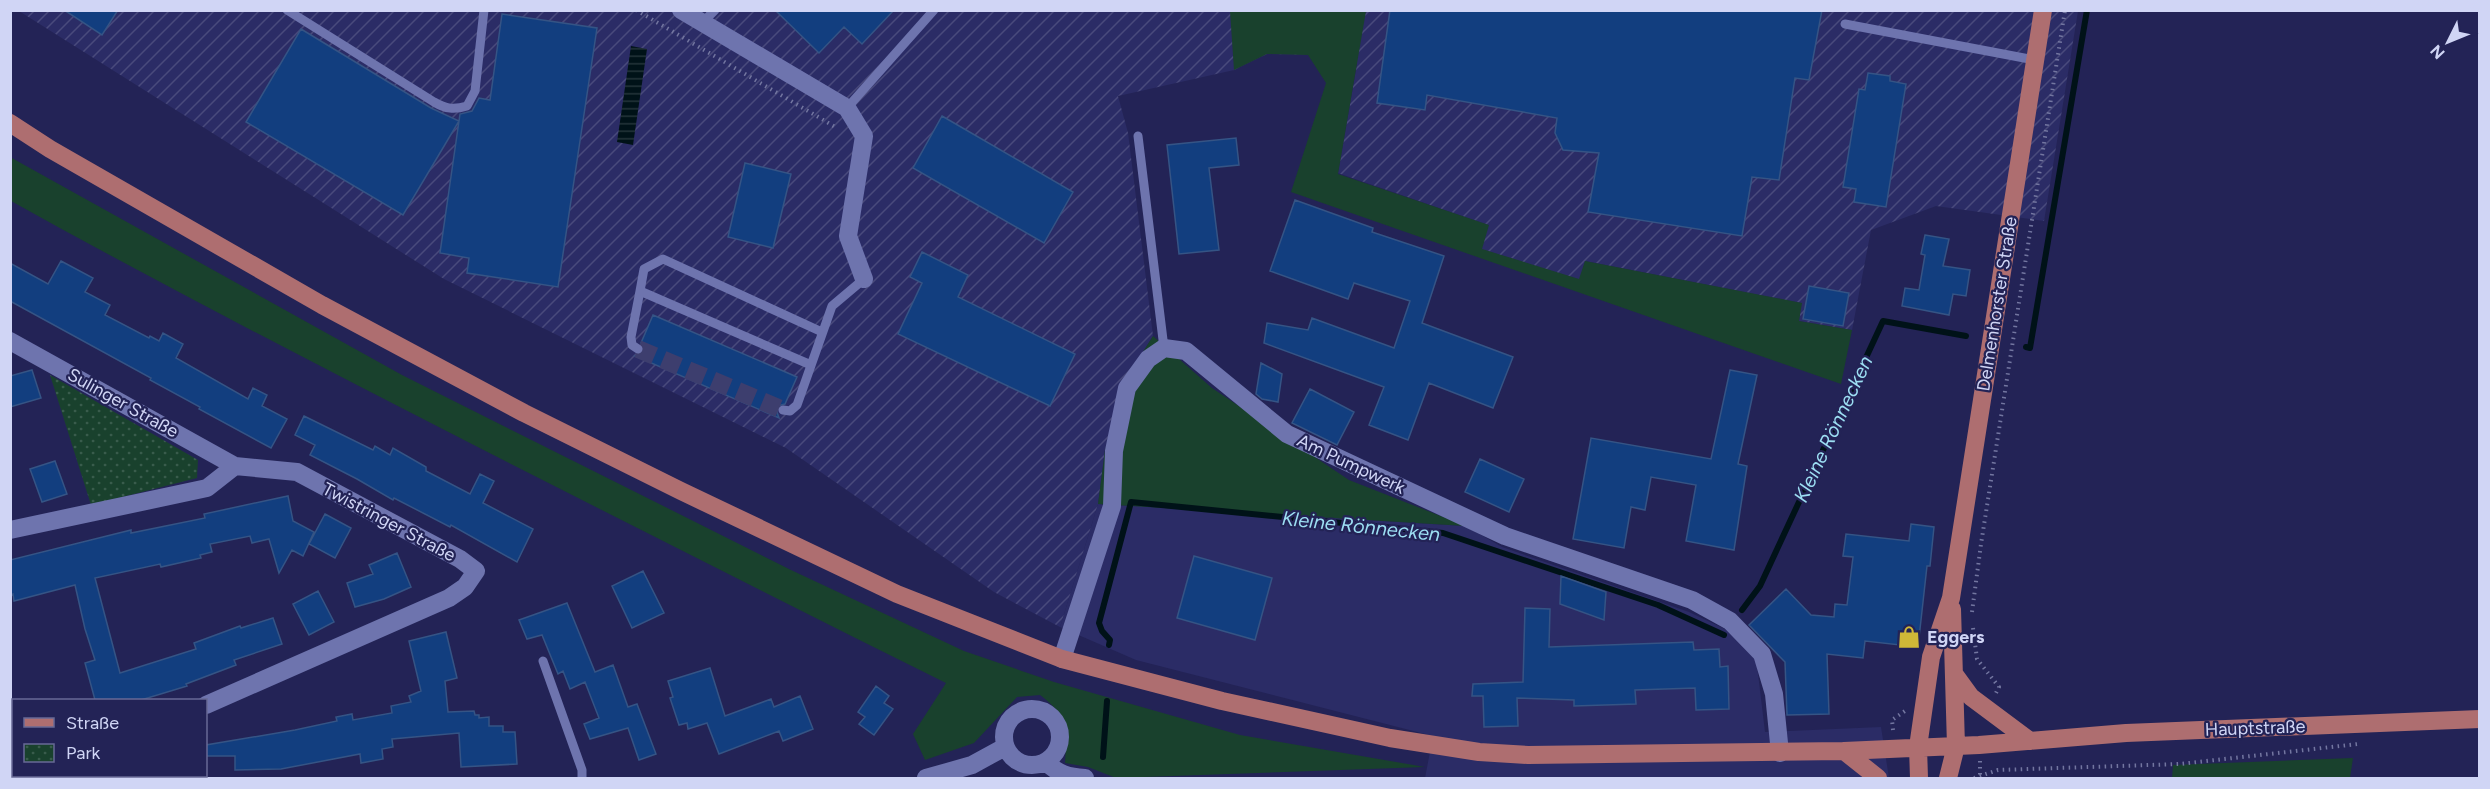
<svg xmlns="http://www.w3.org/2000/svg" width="2490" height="789" viewBox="0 0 2490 789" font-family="Figtree,sans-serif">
<defs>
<pattern id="industrial-furrows" width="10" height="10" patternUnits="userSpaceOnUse" patternTransform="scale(1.5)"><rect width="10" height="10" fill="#2b2c66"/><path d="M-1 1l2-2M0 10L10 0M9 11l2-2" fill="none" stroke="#494a7c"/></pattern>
<pattern id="park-dots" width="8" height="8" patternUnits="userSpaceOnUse" patternTransform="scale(1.5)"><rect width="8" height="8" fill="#19412d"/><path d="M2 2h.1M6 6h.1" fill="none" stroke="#395c4c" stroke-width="1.8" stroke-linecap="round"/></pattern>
<pattern id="water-rules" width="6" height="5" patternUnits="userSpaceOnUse" patternTransform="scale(1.5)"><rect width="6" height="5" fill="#001218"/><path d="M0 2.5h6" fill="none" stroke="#24343a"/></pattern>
</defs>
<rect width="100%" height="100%" fill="#232356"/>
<path fill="#2b2c66" d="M1098,504L1466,526L1502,547L1689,612L1725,629L1756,657L1765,732L1881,727L1889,778H1425L1433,736L1136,660L1060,627Z"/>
<path fill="url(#industrial-furrows)" d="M19,11H2078L2044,221L1936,206L1871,230L1852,330L1799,321L1801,303L1585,261L1580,280L1481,249L1488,225L1338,173L1357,64L1309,55L1267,54L1234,70L1118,96L1128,133L1153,336L1141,355L1105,450L1098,504L1060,627L994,592L786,448L444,279Z"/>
<path fill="#19412d" d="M1230,11H1366L1338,174L1489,225L1482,249L1579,279L1585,261L1802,303L1799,321L1852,330L1841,384L1291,192L1326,83L1308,55L1267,54L1234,70Z
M10,157L402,375L791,570L964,651L1054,682L1240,735L1425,767L1116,778L1088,767L1065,763C1067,726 1071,719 1040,695L1017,697L974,743L925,760L913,734L946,683C785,603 625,522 464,440C312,362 160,284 11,201Z
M1153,336L1212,388L1349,480L1466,526L1098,504L1105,450L1141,355Z
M2353,758L2350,778H2172L2173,765Z"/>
<path fill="url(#park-dots)" d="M50,375L198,460L197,478L91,505Z"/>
<path fill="url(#water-rules)" d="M631,46L647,49L633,145L617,142Z"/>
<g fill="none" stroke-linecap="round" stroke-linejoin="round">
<path stroke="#001218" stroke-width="6" d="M2026,347L2030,348L2087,10
M1742,610L1760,586L1883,321L1966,336
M1109,645L1110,640L1102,631L1099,623L1131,502L1443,533L1658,605L1724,635
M1103,757L1107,701"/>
</g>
<path fill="#123e7f" stroke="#355485" stroke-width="1.5" d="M64,10H118L102,35Z
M775,10H894L862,44L844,27L819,53Z
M1390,10H1822L1809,80L1795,78L1779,180L1752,177L1742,236L1588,212L1599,153L1563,150L1555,133L1557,118L1427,95L1425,110L1377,103Z
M502,14L597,28L558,287L467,273L469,258L440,253L460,114L472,111L479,98L490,100Z
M301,29L431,108L459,121L403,215L246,122Z
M1868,73L1890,76V81L1906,84L1886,207L1854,202L1856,189L1843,187L1859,89L1865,90Z
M942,116L1073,192L1044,243L913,168Z
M1236,138L1239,165L1209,168L1219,250L1179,254L1167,145Z
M745,163L791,174L773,248L728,237Z
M1295,200L1373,228L1372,232L1444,256L1422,323L1513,357L1493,408L1429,383L1408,440L1369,425L1384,387L1264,343L1267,323L1308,330L1312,318L1394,348L1410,301L1354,283L1348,299L1270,271Z
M1925,235L1949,239L1943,266L1970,270L1966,296L1953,294L1949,315L1902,306L1905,288L1919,290L1925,255L1921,254Z
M922,252L968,275L958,297L1075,354L1050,406L898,334L922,283L910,277Z
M61,261L93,278L85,292L110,305L105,315L149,338L150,336L159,341L163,333L183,344L176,358L248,399L253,388L267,395L262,406L287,419L271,448L199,409L200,407L150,380L151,378L10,301V263L48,284Z
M1809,286L1849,293L1843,326L1803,319Z
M653,315L797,377L785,404L777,406V412L779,418L635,356L644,352V347L641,343Z
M1261,363L1282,374L1278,402L1262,399L1256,394Z
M32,370L41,398L10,407V376Z
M1730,370L1757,375L1738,464L1747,466L1734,550L1686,541L1696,485L1651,477L1645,510L1631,507L1624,548L1573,539L1591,438L1711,459Z
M1310,389L1354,412L1337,445L1292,423Z
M304,416L373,450L375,446L390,455L393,448L426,467V471L470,494L480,474L494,481L483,503L533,529L517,562L451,525L450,527L394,498L393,500L357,479L310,455L315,445L295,435Z
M1480,459L1524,479L1509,512L1465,492Z
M55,461L67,494L42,502L30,469Z
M288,496L293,521L314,532L303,556L292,550L279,573L269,539L252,543L250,536L210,544L212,552L200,555L201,558L161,567L160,564L95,578L120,673L196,649L194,643L240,626L241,628L273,618L282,644L234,660L236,665L186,684L187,686L141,700H95L85,663L95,660L85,629L75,585L14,601L13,594L10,595V560L131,530V533L205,518L204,514Z
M325,514L351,528L335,558L309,544Z
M1911,524L1934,527L1930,566H1927L1918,647L1865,641L1863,658L1827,654L1829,714L1787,715L1785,662L1749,625L1786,589L1811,615L1834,617L1835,604L1847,605L1853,557L1843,556L1846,534L1909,541Z
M397,553L411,587L384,599L355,607L347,583L373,574L369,565Z
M1194,556L1272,578L1255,640L1177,618Z
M643,571L664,613L632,628L612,586Z
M1561,576L1606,592L1604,620L1560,604Z
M318,591L334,622L309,635L293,604Z
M567,603L595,672L613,665L628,707L637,704L656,754L639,760L628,728L590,739L584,724L599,718L585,682L570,689L563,671L558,674L542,635L527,639L519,620Z
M1525,608L1550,609L1549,647L1693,642L1694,650L1719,649L1720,667L1728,666L1729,709L1696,710L1695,688L1635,690L1636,704L1574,706V700L1517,698L1518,726L1484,727L1483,696H1472L1473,684L1523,682Z
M446,632L457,678L445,681L448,712L474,711L475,715H479V718L489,717V726H503V732H515L517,764L461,767L459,733L392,739L393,747L382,749L383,759L361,763L360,754L281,769L235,770V756H206V745L295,730L337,721L336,717L352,714L353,720L392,713L391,706L411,702L409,696L421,691L409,641Z
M710,668L725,716L771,699L774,707L800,696L813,729L783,741L779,731L719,754L707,723L688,729L687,723L679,725L670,698L673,697L668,681Z
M876,686L889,696L884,703L893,709L874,735L859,724L865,717L858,712Z"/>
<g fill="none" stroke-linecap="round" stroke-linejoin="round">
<path stroke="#3d3e6e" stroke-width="18" stroke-dasharray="18 9" stroke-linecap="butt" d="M638,349L783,410"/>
<path stroke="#7376a0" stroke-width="4" stroke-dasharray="1.5 4.5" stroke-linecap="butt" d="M636,10L837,128
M1972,612L1981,544L2065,10
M1973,628L1977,659L1999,687L1996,693
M1893,730L1892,720L1905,711
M1980,761V775
M1974,778L1998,770L2180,764L2358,744"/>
<path stroke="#6e74ae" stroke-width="9" d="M287,10L434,102C446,109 454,110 467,106L475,91L484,10
M702,23L715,10
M1845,24L2035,60
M847,108L934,10
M1138,136L1164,348
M640,291L644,269L663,259L822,332
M638,349L632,345L631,337L640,291L811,365
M783,410L790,411L797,405L832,306L864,279
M543,661L582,770V778"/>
<path stroke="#6e74ae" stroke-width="18" d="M681,10L847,108L864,136L848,236L864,279
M10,341L235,466
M10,530L207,488L235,466L297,472L460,559L476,571L465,587L449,598L206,705
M1062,659L1112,506L1114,451L1127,388L1148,359L1164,348L1186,351L1287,434L1505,536L1692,600L1730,621L1762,654L1774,694L1780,753
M1004 737a28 28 0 1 1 56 0a28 28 0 1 1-56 0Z
M1046,762C1058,774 1068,777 1085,778
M48,778L49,776
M926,778L972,765L1005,747"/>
<path stroke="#ae6e70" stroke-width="18" d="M10,123L50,149L322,305L524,413L681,491L897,594L1062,659L1222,701L1390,738L1479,752L1528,755L1844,751L1979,745L2126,733L2480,719
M1955,675L1971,697L2030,741
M1844,751L1878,778
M1919,778L1918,747L1931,657L1951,598L2043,10
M1948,778L1956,746L1952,609"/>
</g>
<defs>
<g id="shop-bare" transform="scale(1.8)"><path d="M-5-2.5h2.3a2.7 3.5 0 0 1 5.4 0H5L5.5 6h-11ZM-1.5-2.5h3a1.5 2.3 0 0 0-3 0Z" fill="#cfb837" stroke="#232356" stroke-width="2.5" paint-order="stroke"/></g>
</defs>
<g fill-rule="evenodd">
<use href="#shop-bare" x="1909" y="637"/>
</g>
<g text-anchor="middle" stroke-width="4.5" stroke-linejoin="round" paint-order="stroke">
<g font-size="18" fill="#d0d5f5" stroke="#232356">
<text transform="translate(1997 304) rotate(-81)" y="6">Delmenhorster Straße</text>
<text transform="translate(123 403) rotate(29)" y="6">Sulinger Straße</text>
<text transform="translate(1351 464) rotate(25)" y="6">Am Pumpwerk</text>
<text transform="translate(389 522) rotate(28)" y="6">Twistringer Straße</text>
<text transform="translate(2255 728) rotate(-2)" y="6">Hauptstraße</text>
</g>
<g font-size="18" font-weight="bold" fill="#d0d5f5" stroke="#232356" text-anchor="start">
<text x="1927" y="643">Eggers</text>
</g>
<g font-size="20" font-style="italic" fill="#9cdef2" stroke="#232356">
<text transform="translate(1833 429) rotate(-65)" y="7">Kleine Rönnecken</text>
<text transform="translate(1361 526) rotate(6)" y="7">Kleine Rönnecken</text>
</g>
</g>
<rect width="2490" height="789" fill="none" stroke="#d0d5f5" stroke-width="24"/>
<rect x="12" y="699" width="195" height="78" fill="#232356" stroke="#686a96" stroke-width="1.5"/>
<rect x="24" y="718" width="30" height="9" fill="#ae6e70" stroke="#686a96" stroke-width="1.5"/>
<text x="66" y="729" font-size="18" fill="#d0d5f5">Straße</text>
<rect x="24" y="744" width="30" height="18" fill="url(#park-dots)" stroke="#686a96" stroke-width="1.5"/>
<text x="66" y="759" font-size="18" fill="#d0d5f5">Park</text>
<g transform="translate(2448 42) rotate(227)" stroke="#232356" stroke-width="4.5" paint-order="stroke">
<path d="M0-4.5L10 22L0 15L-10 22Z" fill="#d0d5f5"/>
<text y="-9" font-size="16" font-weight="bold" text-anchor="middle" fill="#d0d5f5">N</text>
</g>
</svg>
